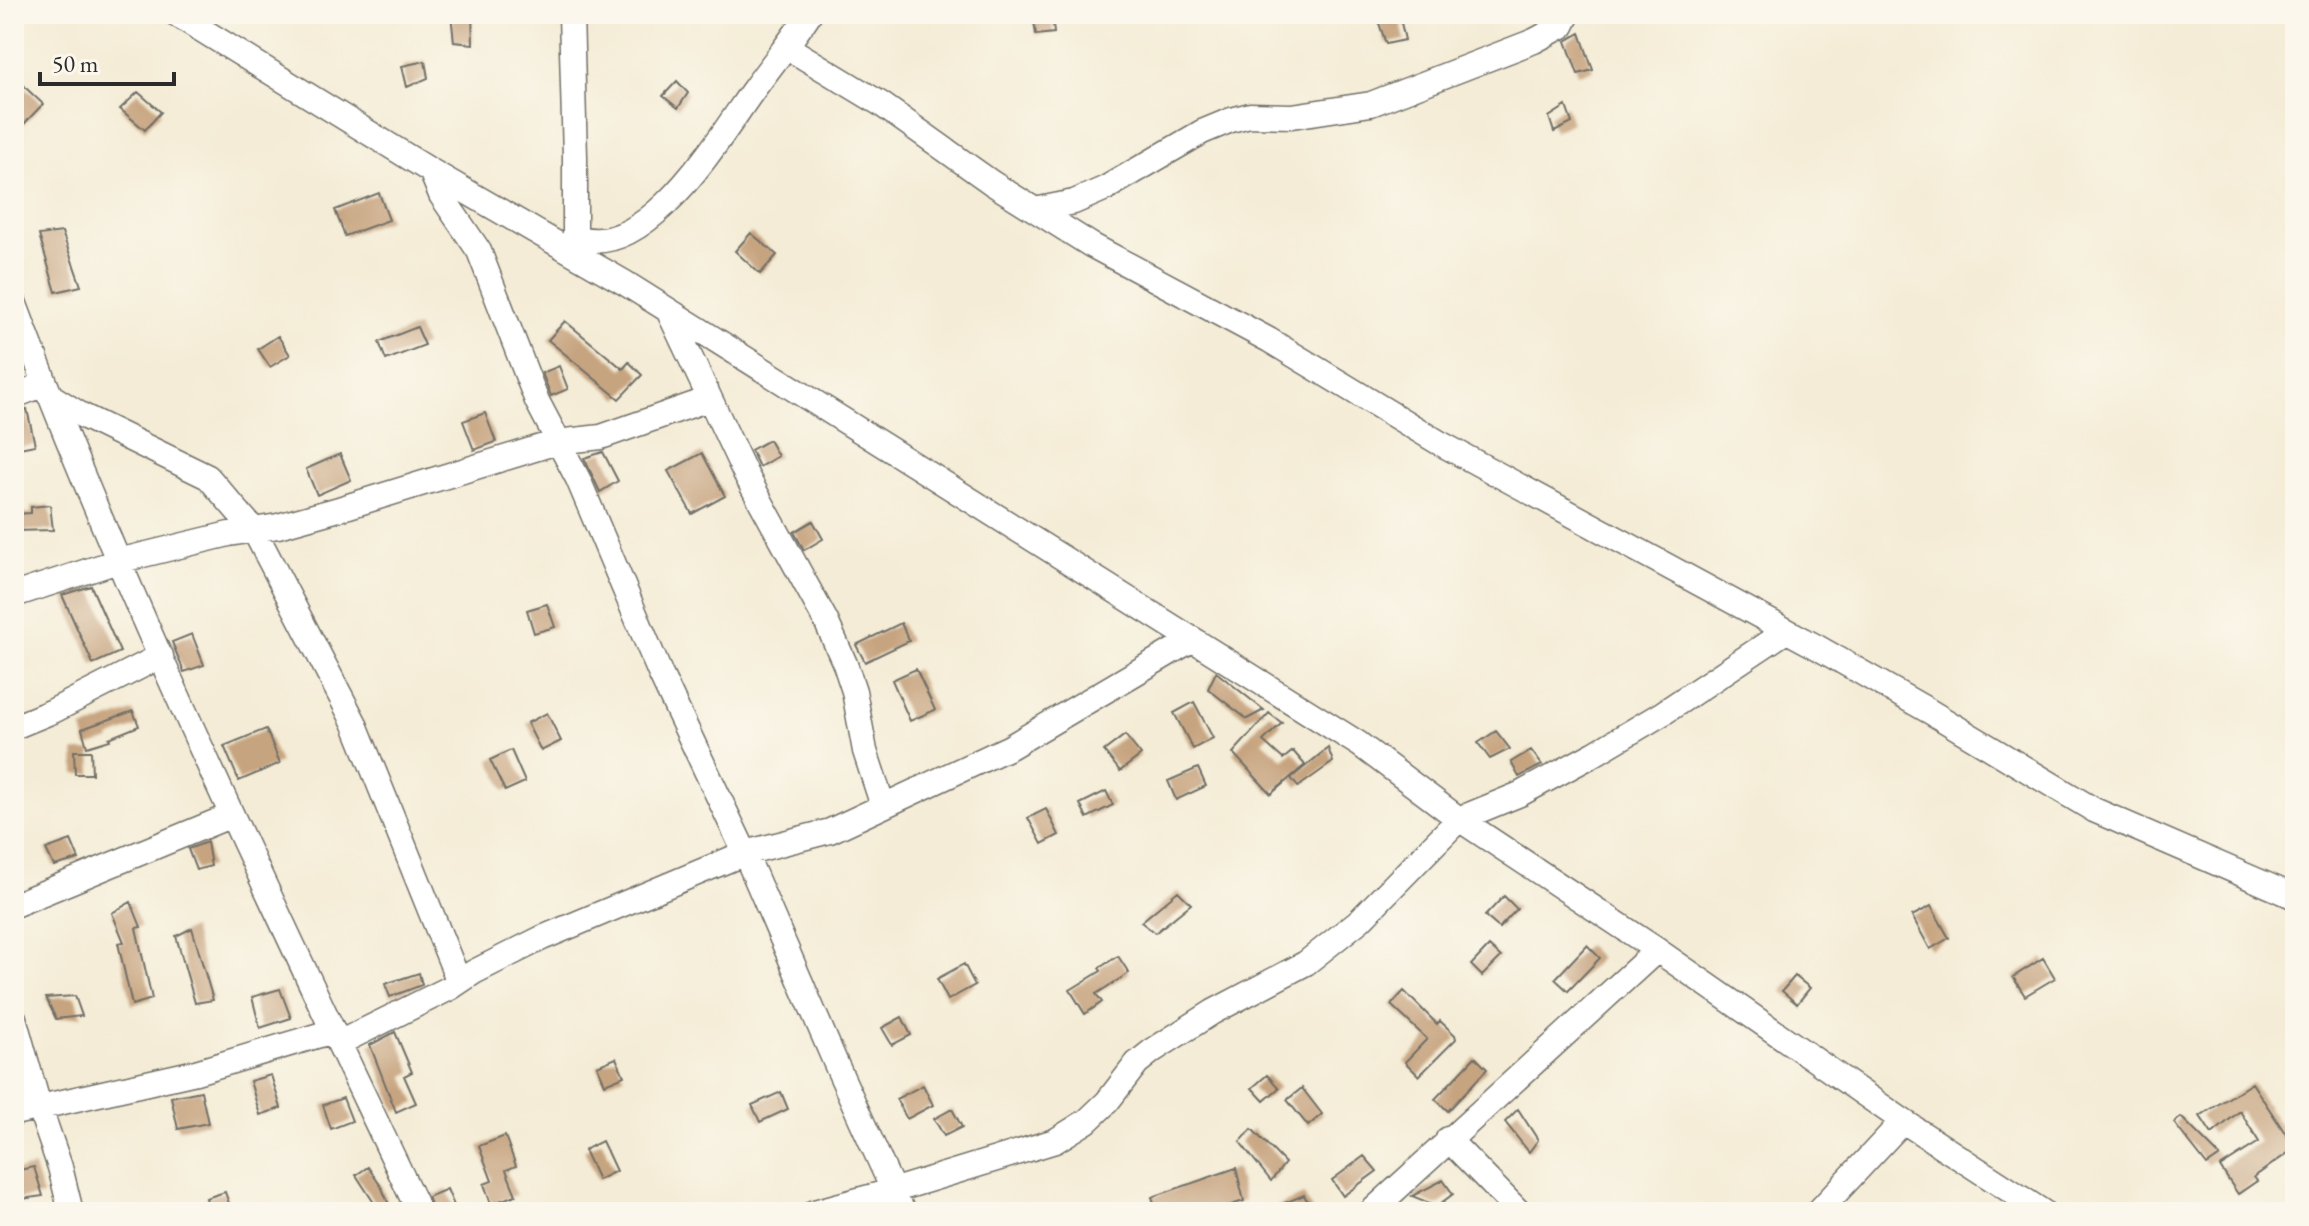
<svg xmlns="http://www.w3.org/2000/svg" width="2309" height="1226" viewBox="0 0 2309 1226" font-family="'EB Garamond',serif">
<rect width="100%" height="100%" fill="#fbf7ec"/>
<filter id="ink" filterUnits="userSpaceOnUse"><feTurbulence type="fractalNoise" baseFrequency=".0125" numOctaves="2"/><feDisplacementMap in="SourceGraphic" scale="16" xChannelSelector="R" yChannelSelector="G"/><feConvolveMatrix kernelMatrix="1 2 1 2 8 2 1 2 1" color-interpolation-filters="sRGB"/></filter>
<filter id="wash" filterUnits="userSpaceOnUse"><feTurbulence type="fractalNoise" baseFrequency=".006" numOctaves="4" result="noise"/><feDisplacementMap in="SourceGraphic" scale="32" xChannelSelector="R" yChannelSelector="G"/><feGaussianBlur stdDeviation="1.8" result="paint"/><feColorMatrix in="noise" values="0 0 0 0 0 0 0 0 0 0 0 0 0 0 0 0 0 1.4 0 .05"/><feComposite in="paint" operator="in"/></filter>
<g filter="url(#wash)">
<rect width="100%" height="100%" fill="#f4ecd6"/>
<g id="blocks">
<path fill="#c7a480" d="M451,14H472L473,44L454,42Z
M1033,14H1052L1054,33L1036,35Z
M1376,14H1399L1405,40L1386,44Z
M1580,33L1593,70L1578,74L1566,41Z
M425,61L428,78L407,87L402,66Z
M14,77L43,104L22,126L14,119Z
M677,81L688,93L678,108L663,96Z
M138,92L161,112L145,130L120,109Z
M1566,106L1572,123L1554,132L1549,117Z
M379,193L389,220L345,236L335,210Z
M62,232L81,286L56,292L39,235Z
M751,233L777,255L760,274L735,251Z
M565,321L623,369L629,362L642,375L619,399L548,340Z
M417,327L425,345L386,360L379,342Z
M278,336L290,355L270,367L258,349Z
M559,366L568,389L551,396L542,373Z
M27,409L35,445L14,449V412Z
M485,413L496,442L474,450L463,421Z
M769,440L778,456L759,467L751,450Z
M603,452L618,481L600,492L584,458Z
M702,453L725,496L692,514L668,471Z
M340,454L351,480L317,495L306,469Z
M50,505L53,530L14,531V514L31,513V507Z
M813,521L823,539L804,550L794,532Z
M91,586L120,652L93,664L62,595Z
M547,604L555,627L534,633L527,610Z
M901,623L909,641L865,662L856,645Z
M192,634L204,665L184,672L172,642Z
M916,669L935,710L910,721L892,680Z
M1216,672L1264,710L1247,719L1208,689Z
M1194,702L1213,738L1193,749L1174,713Z
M133,711L139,726L109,738L110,740L87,747L82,729Z
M547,713L561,741L541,751L527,723Z
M1269,713L1282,723L1263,741L1283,759L1293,751L1305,765L1271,794L1233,753Z
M266,729L280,763L239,781L224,746Z
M1496,731L1510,749L1490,759L1478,743Z
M1125,735L1141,755L1120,771L1104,751Z
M1328,748L1333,762L1298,787L1291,778Z
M511,750L525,782L505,791L490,760Z
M1531,750L1542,765L1519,777L1511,762Z
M74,751H91L92,774H75Z
M1198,768L1206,786L1176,800L1168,781Z
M1106,791L1113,805L1087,818L1080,804Z
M1046,809L1059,835L1042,844L1028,818Z
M71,840L79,859L54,866L46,849Z
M207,842L211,866L196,870L188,849Z
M1178,891L1191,904L1155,933L1141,922Z
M1504,896L1517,909L1499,928L1485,916Z
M131,902L141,927L136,928L152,999L132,1005L118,943L124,942L112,913Z
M1931,906L1949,938L1930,949L1912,916Z
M192,928L213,1000L195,1003L176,936Z
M1587,945L1600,958L1568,991L1555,979Z
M1489,946L1501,957L1482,976L1471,965Z
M1118,956L1129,973L1096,994L1102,1002L1085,1014L1070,990L1101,971L1099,968Z
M2043,958L2055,978L2025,996L2013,977Z
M964,964L975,985L948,1000L937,979Z
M419,973L422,985L390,997L385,984Z
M1795,976L1810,988L1797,1004L1782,991Z
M280,989L291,1018L260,1028L252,997Z
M1404,991L1437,1024L1440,1021L1455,1035L1456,1039L1419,1076L1405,1062L1427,1039L1391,1005Z
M75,996L82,1016L56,1019L46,998Z
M902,1017L911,1035L892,1045L882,1028Z
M395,1032L412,1072L404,1076L416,1103L396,1112L370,1045Z
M1475,1057L1487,1069L1448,1111L1435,1099Z
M616,1058L624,1076L605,1084L597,1066Z
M271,1075L281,1108L260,1115L250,1081Z
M1267,1075L1279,1088L1264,1101L1252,1088Z
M2252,1083L2295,1148L2254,1177L2257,1181L2238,1194L2220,1167L2259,1142L2240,1111L2212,1134L2200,1116Z
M923,1085L933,1105L907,1119L896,1099Z
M1302,1088L1322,1114L1308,1126L1287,1100Z
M201,1091L208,1123L178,1129L171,1097Z
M781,1092L788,1109L760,1122L752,1105Z
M343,1098L352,1121L331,1129L323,1105Z
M952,1109L962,1127L944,1136L934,1119Z
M1518,1109L1538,1140L1529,1152L1505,1122Z
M2181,1117L2220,1156L2207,1165L2174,1123Z
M1252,1129L1285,1163L1271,1181L1240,1142Z
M505,1136L516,1166L506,1170L516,1195L491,1204L484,1184L492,1181L479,1146Z
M602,1141L616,1171L598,1180L584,1150Z
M1364,1156L1377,1171L1343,1196L1332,1180Z
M34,1167L43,1196L14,1200V1171Z
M368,1167L382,1188L392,1212H380L356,1175Z
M1236,1168L1244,1201L1208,1212H1157L1152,1197Z
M1443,1180L1453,1194L1437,1206L1412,1196Z
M447,1189L455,1208L446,1212H434L428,1197Z
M225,1192L232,1212H210L206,1198Z
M1304,1195L1313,1212H1263Z"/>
</g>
</g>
<g filter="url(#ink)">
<use href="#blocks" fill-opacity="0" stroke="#716f67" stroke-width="2"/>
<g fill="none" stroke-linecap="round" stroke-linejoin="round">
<g stroke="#716f67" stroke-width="27">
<path id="minor" d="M176,14L431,171L625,283L1359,744L1459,819L1657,950L1903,1121L2043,1212
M571,14L575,157V236L573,251
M787,47L881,104L992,183L1091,245L1269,340L1438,442L1815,646L1929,711L2094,810L2295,897
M431,171L441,195L479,251L537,401L578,479L660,673L745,853L836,1064L903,1212
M1035,210L1074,202L1106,188L1202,132L1231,120L1250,115L1292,116L1371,104L1534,41L1562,26L1568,14
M575,236C645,266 721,134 754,89C772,64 792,40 809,14
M14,302C131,613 277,912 419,1212
M668,310L745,473L826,621L845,664L854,691L865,751L883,806
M49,395L81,415L208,477L254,530L354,722L459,982
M14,396L45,384
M14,595L118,561L229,534L278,526L339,509L557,442L601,437L709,399
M14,727L53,711L161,656
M14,905L232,815
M14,1018L39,1106L60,1167L71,1212
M339,1043L450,988L474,972L542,938L745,853L830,831L1010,747L1193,639
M14,1113L196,1072L333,1031
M1448,1139L1519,1212
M814,1212L895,1190L1055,1141L1087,1121L1107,1102L1137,1063L1152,1051L1213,1012L1306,963L1360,920L1459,819L1520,794L1594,754L1663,713L1786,631
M1371,1212L1657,950
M1818,1212L1903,1121"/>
</g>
<use href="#minor" stroke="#fff" stroke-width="24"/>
</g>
</g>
<rect width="2309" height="1226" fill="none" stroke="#fbf7ec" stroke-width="48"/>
<path d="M40 72v12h134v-12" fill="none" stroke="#2b2b2b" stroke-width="4"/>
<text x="52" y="72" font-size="24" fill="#2b2b2b" stroke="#fbf7ec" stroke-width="6" paint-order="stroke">50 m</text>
</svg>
